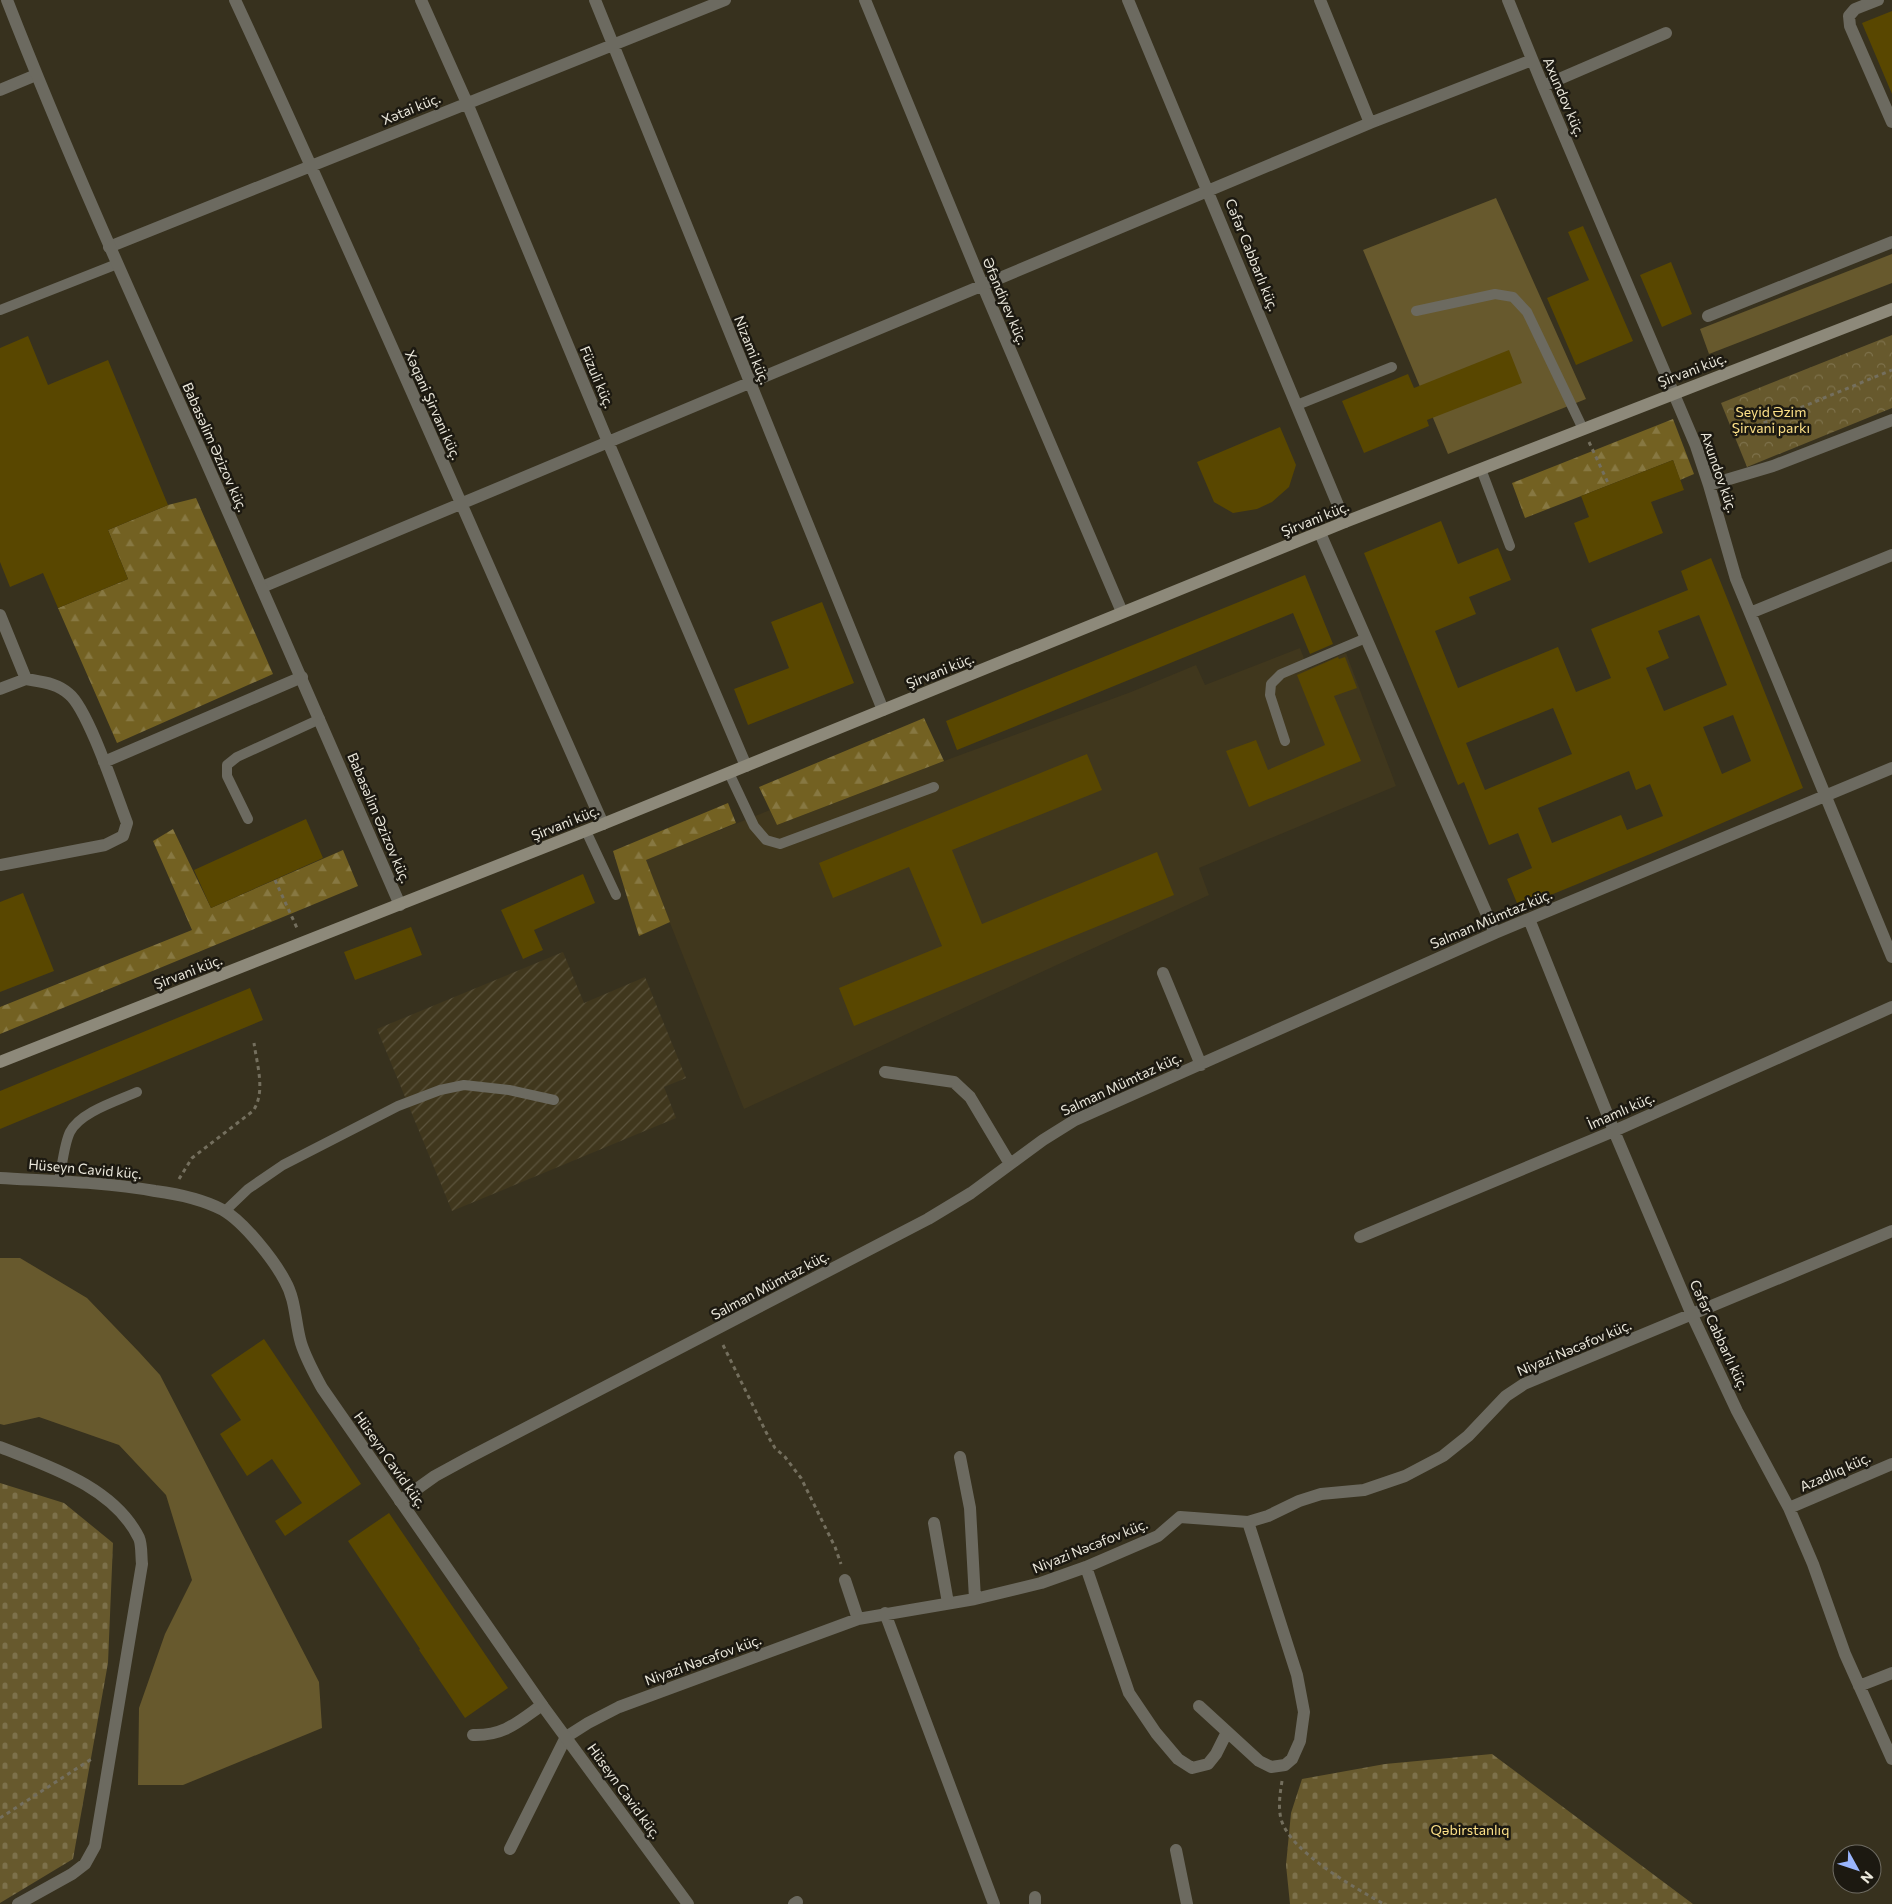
<svg xmlns="http://www.w3.org/2000/svg" width="1892" height="1904" viewBox="0 0 1892 1904" font-family="Commissioner,sans-serif">
<defs>
<pattern id="industrial-furrows" width="10" height="10" patternUnits="userSpaceOnUse" patternTransform="scale(1.25)"><rect width="10" height="10" fill="#40371d"/><path d="M-1 1l2-2M0 10L10 0M9 11l2-2" fill="none" stroke="#5c543d"/></pattern>
<pattern id="forest-firs" width="22" height="20" patternUnits="userSpaceOnUse" patternTransform="scale(1.25)"><rect width="22" height="20" fill="#736122"/><path d="M5 1l3.5 6h-7zM16 11l3.5 6h-7z" fill="#877842"/></pattern>
<pattern id="cemetery-stones" width="16" height="16" patternUnits="userSpaceOnUse" patternTransform="scale(1.25)"><rect width="16" height="16" fill="#67592d"/><path d="M2 7V4a2 2 0 0 1 4 0v3zM10 15v-3a2 2 0 0 1 4 0v3z" fill="#7d714b"/></pattern>
<pattern id="park-crowns" width="20" height="18" patternUnits="userSpaceOnUse" patternTransform="scale(1.25)"><rect width="20" height="18" fill="#67592d"/><path d="M2 6a3 3 0 1 1 6 0M12 15a3 3 0 1 1 6 0" fill="none" stroke="#7d714b"/></pattern>
</defs>
<rect width="100%" height="100%" fill="#37311e"/>
<path fill="#40371d" d="M1300,648L1308,669L1346,653L1396,786L1199,868L1209,895L744,1109L645,860L770,810L777,825L944,761L1131,692L1196,665L1205,685Z"/>
<path fill="url(#industrial-furrows)" d="M563,952L584,1003L645,977L686,1078L664,1087L676,1118L452,1211L377,1029Z"/>
<path fill="#67592d" d="M1496,198L1586,399L1448,454L1363,250Z
M1892,254V283L1709,354L1700,329Z
M0,1258H20L87,1298L139,1352L160,1375L319,1682L322,1728L183,1785H138L139,1708L165,1634L192,1580L166,1495L119,1445L39,1417L4,1425L0,1424Z"/>
<path fill="url(#forest-firs)" d="M1673,419L1694,474L1680,480L1673,460L1525,518L1512,483Z
M196,498L273,674L117,743L58,608L128,579L108,530L168,505Z
M924,718L944,761L777,825L759,787Z
M728,803L736,823L646,860L670,922L639,936L613,851Z
M173,829L211,908L343,850L358,886L0,1034V1007L192,930L153,841Z"/>
<path fill="url(#cemetery-stones)" d="M0,1483L64,1503L113,1543L108,1663L73,1859L0,1903Z
M1492,1754L1693,1904H1290L1286,1865L1291,1813L1302,1779L1385,1764Z"/>
<path fill="url(#park-crowns)" d="M1892,335V408L1747,467L1721,403Z"/>
<path fill="#594700" fill-rule="evenodd" d="M1892,11V94L1862,23Z
M1583,226L1633,341L1576,365L1547,298L1589,280L1568,232Z
M1671,262L1692,314L1662,327L1640,275Z
M28,336L48,385L108,360L168,505L108,530L128,579L58,608L43,573L10,587L0,562V348Z
M1509,350L1522,383L1427,420L1429,426L1364,453L1342,401L1408,374L1414,388Z
M1280,427L1296,465L1289,487L1272,502L1257,509L1233,513L1214,502L1197,462Z
M1673,460L1684,490L1651,502L1663,533L1589,563L1574,523L1589,517L1581,496Z
M1441,521L1458,564L1498,548L1511,580L1469,597L1476,614L1435,631L1458,688L1558,647L1576,692L1611,678L1591,629L1688,590L1681,571L1711,558L1803,788L1660,850L1519,908L1507,879L1532,868L1518,833L1489,845L1464,782L1458,785L1364,553ZM1699,615L1727,685L1664,711L1646,668L1669,658L1658,631ZM1553,708L1572,754L1485,790L1466,743ZM1733,715L1751,761L1722,774L1703,727ZM1629,771L1636,790L1650,784L1663,816L1627,830L1621,815L1552,843L1538,808Z
M1305,575L1333,644L1310,654L1293,613L957,750L946,721Z
M822,602L854,683L748,725L734,689L789,668L771,622Z
M1338,657L1339,659L1345,657L1357,688L1334,696L1361,761L1249,807L1226,751L1256,740L1268,770L1325,745L1297,675Z
M1087,754L1102,790L952,850L982,924L1157,852L1174,895L854,1026L839,988L942,946L909,867L833,898L819,863Z
M306,819L323,858L211,908L194,870Z
M583,874L595,903L534,930L543,950L523,959L501,910Z
M23,893L54,971L0,992V902Z
M411,927L422,955L355,980L344,952Z
M250,988L263,1020L0,1129V1091Z
M264,1339L361,1484L285,1536L275,1521L302,1503L272,1459L247,1476L220,1434L241,1420L211,1375Z
M389,1513L508,1688L465,1718L419,1650L420,1649L348,1541Z"/>
<g fill="none" stroke-linecap="round" stroke-linejoin="round">
<path stroke="#746f5e" stroke-width="3" stroke-dasharray="4 4" stroke-linecap="butt" d="M1734,435L1892,370
M1589,442L1609,485
M275,880L297,928
M179,1179L192,1158L253,1111C266,1092 257,1065 254,1043
M723,1345L769,1438L775,1448L785,1457L801,1478L835,1547L841,1564
M1282,1781C1280,1794 1278,1806 1281,1819C1290,1852 1355,1888 1384,1904
M0,1818L93,1758"/>
<path stroke="#6c6a60" stroke-width="10" d="M0,310L117,264
M1416,311L1495,294L1513,297L1527,312L1583,429
M1297,405L1392,367
M1481,469L1510,546
M1285,741L1270,695L1271,684L1281,674L1366,638
M729,773L754,826L766,840L780,844L934,787
M248,819L227,776V765L237,757L320,719
M586,831L616,895
M59,1181C62,1167 64,1144 70,1132C80,1112 117,1101 137,1092
M225,1211L248,1189L283,1165L398,1106L440,1090L464,1085L509,1090L554,1100"/>
<path stroke="#6c6a60" stroke-width="12" d="M235,0C362,273 480,549 603,824
M421,0L467,103L608,442L746,766
M595,0L883,710
M865,0L982,284L1122,612
M1128,0L1345,522
M1320,0L1370,123
M1508,0L1543,86L1696,446L1709,485L1736,579L1892,957
M1878,0L1855,9L1849,16L1850,26L1892,122
M1543,86L1666,33
M0,90L36,75
M109,247L725,0
M1708,316L1892,242
M1709,485L1773,466L1892,420
M1320,533L1495,933
M262,587L1370,123L1532,60
M1750,613L1892,555
M0,615L26,679C42,682 57,683 69,694C88,709 117,797 127,823L123,836L105,845L0,865
M0,689L26,679
M104,762L302,677
M1529,919L1614,1131L1692,1315L1737,1411L1789,1508L1813,1564L1845,1654L1892,1759
M1163,973L1201,1065
M885,1072L954,1082L970,1097L1010,1164
M1360,1237L1614,1131L1892,1007
M0,1447C48,1466 114,1487 139,1538C142,1545 141,1556 142,1564L95,1846L85,1864L72,1874L18,1904
M960,1457L970,1508L975,1599
M400,1501L435,1476L468,1458L928,1219L971,1193L1043,1140L1075,1120L1495,933L1892,768
M1789,1508L1892,1464
M934,1523L948,1603
M1086,1567L1129,1693L1156,1733L1178,1759L1192,1768L1208,1764L1216,1754L1227,1732
M845,1580L858,1619
M885,1613L994,1904
M1859,1686L1892,1673
M1199,1706L1259,1761L1271,1767L1285,1765L1292,1759L1300,1741L1304,1712L1297,1675L1248,1522
M473,1735C504,1736 518,1722 542,1705
M510,1849L566,1737L588,1723L619,1707L858,1619L975,1599L1041,1583L1086,1567L1158,1536L1180,1517L1248,1522L1268,1516L1299,1501L1321,1494L1364,1490L1405,1476L1443,1456L1468,1436L1506,1396L1524,1384L1892,1231
M1176,1850L1187,1904
M1035,1897V1904
M794,1904L797,1902"/>
<path stroke="#6c6a60" stroke-width="12" d="M7,0C67,154 135,304 203,455C269,605 335,754 400,905
M0,1178C52,1181 104,1182 155,1191C178,1194 202,1199 223,1210C244,1222 274,1260 285,1281C296,1300 295,1323 301,1343C306,1359 314,1373 322,1388L542,1705L688,1904"/>
<path stroke="#8d897a" stroke-width="12" d="M0,1062L603,824L1345,522L1892,309"/>
</g>
<g text-anchor="middle" stroke-width="5" stroke-linejoin="round" paint-order="stroke">
<g font-size="14" fill="#eae7db" stroke="#1c1911">
<text transform="translate(1564 97) rotate(67)" y="5">Axundov küç.</text>
<text transform="translate(411 109) rotate(-22)" y="5">Xətai küç.</text>
<text transform="translate(1252 255) rotate(68)" y="5">Cəfər Cabbarlı küç.</text>
<text transform="translate(1005 301) rotate(67)" y="5">Əfəndiyev küç.</text>
<text transform="translate(752 350) rotate(68)" y="5">Nizami küç.</text>
<text transform="translate(1692 370) rotate(-21)" y="5">Şirvani küç.</text>
<text transform="translate(597 377) rotate(67)" y="5">Füzuli küç.</text>
<text transform="translate(433 405) rotate(66)" y="5">Xəqani Şirvani küç.</text>
<text transform="translate(215 447) rotate(66)" y="5">Babasəlim Əzizov küç.</text>
<text transform="translate(1719 472) rotate(71)" y="5">Axundov küç.</text>
<text transform="translate(1315 519) rotate(-22)" y="5">Şirvani küç.</text>
<text transform="translate(940 671) rotate(-22)" y="5">Şirvani küç.</text>
<text transform="translate(379 818) rotate(67)" y="5">Babasəlim Əzizov küç.</text>
<text transform="translate(565 823) rotate(-22)" y="5">Şirvani küç.</text>
<text transform="translate(1491 919) rotate(-23)" y="5">Salman Mümtaz küç.</text>
<text transform="translate(188 972) rotate(-21)" y="5">Şirvani küç.</text>
<text transform="translate(1121 1084) rotate(-25)" y="5">Salman Mümtaz küç.</text>
<text transform="translate(1621 1111) rotate(-24)" y="5">İmamlı küç.</text>
<text transform="translate(85 1169) rotate(5)" y="5">Hüseyn Cavid küç.</text>
<text transform="translate(770 1285) rotate(-28)" y="5">Salman Mümtaz küç.</text>
<text transform="translate(1719 1335) rotate(65)" y="5">Cəfər Cabbarlı küç.</text>
<text transform="translate(1574 1348) rotate(-23)" y="5">Niyazi Nəcəfov küç.</text>
<text transform="translate(390 1460) rotate(55)" y="5">Hüseyn Cavid küç.</text>
<text transform="translate(1835 1472) rotate(-24)" y="5">Azadlıq küç.</text>
<text transform="translate(1090 1546) rotate(-22)" y="5">Niyazi Nəcəfov küç.</text>
<text transform="translate(703 1660) rotate(-20)" y="5">Niyazi Nəcəfov küç.</text>
<text transform="translate(624 1791) rotate(54)" y="5">Hüseyn Cavid küç.</text>
</g>
<g font-size="14" fill="#fde188" stroke="#1c1911">
<text x="1771" y="417">Seyid Əzim<tspan x="1771" dy="16">Şirvani parkı</tspan></text>
<text x="1470" y="1835">Qəbirstanlıq</text>
</g>
</g>
<g transform="translate(1857 1869) rotate(130)"><circle r="24" fill="#1c1911" stroke="#6e6b62"/>
<path d="M0-4L9 19L0 12L-9 19Z" fill="#9ab5fd"/>
<text y="-8" font-size="14" font-weight="bold" text-anchor="middle" fill="#eae7db">N</text>
</g>
</svg>
